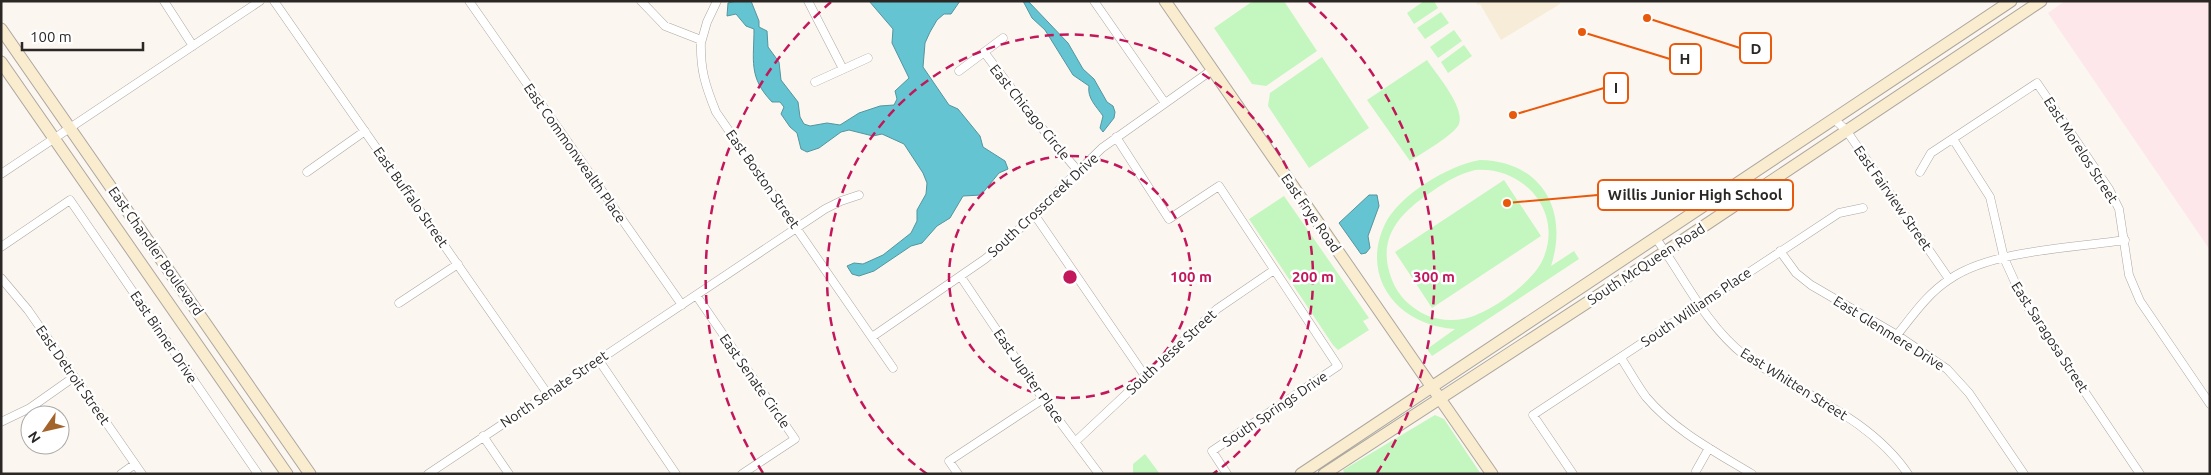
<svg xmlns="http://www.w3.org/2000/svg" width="2211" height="475" viewBox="0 0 2211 475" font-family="Ubuntu,sans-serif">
<rect width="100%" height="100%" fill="#fcf6f0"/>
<path fill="#fde7ea" d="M2065,1H2210V250L2048,13Z"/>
<path fill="#f7ecd7" d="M1475,1H1560V4L1501,40L1480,4L1478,5Z"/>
<path fill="#c4f6bf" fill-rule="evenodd" d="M1253,1H1284L1317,51L1266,86L1252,84L1214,28Z
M1424,1H1434L1438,8L1414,24L1407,13Z
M1441,12L1449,23L1425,39L1417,28Z
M1454,30L1462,41L1438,58L1430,47Z
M1464,45L1472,56L1448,73L1441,62Z
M1322,57L1369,128L1309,168L1268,106L1270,93Z
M1427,60C1437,75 1465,107 1459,124C1454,135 1421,154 1410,161L1367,100Z
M1480,160C1542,161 1569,211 1551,266L1574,251L1579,259L1432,356L1427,349L1455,329C1400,326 1359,279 1385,224C1399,195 1449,165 1480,160ZM1475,170C1523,166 1564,211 1543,259C1533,283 1488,314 1463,319C1451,321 1437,320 1426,315C1411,308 1398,296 1392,280C1375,237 1401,212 1434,190C1447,181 1459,174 1475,170Z
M1504,180L1541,236L1432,308L1395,252Z
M1284,196L1369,318L1363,321L1369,330L1338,350L1333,345L1249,219Z
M1435,415L1444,419L1481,474H1345L1343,470Z
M1145,454L1160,474H1133V464Z"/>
<path fill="#65c4d2" stroke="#53959e" d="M736,1H751L759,21V27L767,31L768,47L779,62L781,80L798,102L800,117L804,124L810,126L827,123L840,125L859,113L880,106L894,105L897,99L895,91L909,78L892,43L893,29L869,1H960L951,14H944L937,20L930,32L925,43L923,67L949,105L958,109L980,136L983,147L1005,161L1008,169L999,173L981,195L963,196L950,218L937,226L922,243L911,246L874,271L859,276L852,274L847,266L854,263L863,264L883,255L911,233L917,221V210L926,194L927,183L923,173L904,144L882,134L873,136L849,130L841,132L819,148L807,152L801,149L797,133L790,127L781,114L784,107L780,102H772C748,77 754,60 754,29L746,26L736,14L727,16L728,3Z
M1023,1H1028L1068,43L1083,69L1094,79L1107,102L1113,106L1115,112L1114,118L1103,132L1100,128L1103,116C1096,106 1087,98 1089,86L1073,75L1045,30L1032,18Z
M1369,195H1377L1379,206L1368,236L1370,248L1366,253L1361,254L1339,223Z"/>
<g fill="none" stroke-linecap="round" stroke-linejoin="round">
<g stroke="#aca7a1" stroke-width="9">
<path id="street" d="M164,1L193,46
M274,1L547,393
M469,1L682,305
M641,1L665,26L701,40C700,69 705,85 716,112L893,368
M808,1L843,69
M1094,1L1165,103
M701,43L707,22L717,1
M984,52L1036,121L1078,171
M959,71L1003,38
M815,82L868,58
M1834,119L1846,130L1949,279
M1116,137L1169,219L1219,186L1338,366L1212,451L1227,474
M1953,139L1990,197L2004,258L2023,300L2140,474
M307,172L365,131
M1920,172L1931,153L2037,83L2109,189L2119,209L2129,275L2140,301L2210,404
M1,174L260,1
M1034,214L1145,376
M1655,237C1684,277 1705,324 1744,355C1754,364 1768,370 1779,377C1826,404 1877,428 1908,474
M1,247L70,200L258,474
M1780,251L1796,273L1811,285L1897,335L1947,369L1969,393L2024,474
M961,277L1043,399L1099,474
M1,278L28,310L142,474
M696,295L795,439L742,474
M399,303L458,264
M1897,335C1913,315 1928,293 1950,279C1992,250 2074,248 2125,240
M872,337L985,259L1008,240L1102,148L1212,70
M1621,358C1629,370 1637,385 1646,397C1675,431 1714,451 1752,474
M598,359L676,474
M1,422L30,408L74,377
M483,436L509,474
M1075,442L1217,309L1274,270
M1696,471L1709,448
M121,474L135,464
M428,474L825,209L841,201L859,195
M958,474L949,461L1043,399
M1573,474L1533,415L1839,213L1863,208"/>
</g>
<g stroke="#aca7a1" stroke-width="13">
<path id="secondary" d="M1165,1L1492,474
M1,29L310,474
M1,62L287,474
M1301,474L2011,1
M1324,474L1674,246L2041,1"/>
</g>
<use href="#street" stroke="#fff" stroke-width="8"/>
<use href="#secondary" stroke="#faedcf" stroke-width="11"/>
</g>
<g fill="none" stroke="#c2185b" stroke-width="2.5" stroke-dasharray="9 6">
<circle cx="1070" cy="277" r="121"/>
<path d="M927 474A243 243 0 1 1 1213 474"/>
<path d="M763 473A364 364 0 0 1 831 2M1309 2A364 364 0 0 1 1377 473"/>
</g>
<g text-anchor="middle" stroke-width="5" stroke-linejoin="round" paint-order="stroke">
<g font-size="14" fill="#2a2725" stroke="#fff">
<text transform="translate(1030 112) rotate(51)" y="5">East Chicago Circle</text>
<text transform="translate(2081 150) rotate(57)" y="5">East Morelos Street</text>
<text transform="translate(575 153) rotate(55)" y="5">East Commonwealth Place</text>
<text transform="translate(763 179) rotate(55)" y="5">East Boston Street</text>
<text transform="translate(411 197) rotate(55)" y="5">East Buffalo Street</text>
<text transform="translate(1893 198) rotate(55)" y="5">East Fairview Street</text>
<text transform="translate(1043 205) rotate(-43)" y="5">South Crosscreek Drive</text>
<text transform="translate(1311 213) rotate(55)" y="5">East Frye Road</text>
<text transform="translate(156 251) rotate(55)" y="5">East Chandler Boulevard</text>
<text transform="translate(1646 264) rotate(-33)" y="5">South McQueen Road</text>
<text transform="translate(1696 307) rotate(-34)" y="5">South Williams Place</text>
<text transform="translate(1889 333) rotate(32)" y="5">East Glenmere Drive</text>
<text transform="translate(164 337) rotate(56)" y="5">East Binner Drive</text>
<text transform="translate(2050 337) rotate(57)" y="5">East Saragosa Street</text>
<text transform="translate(1171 352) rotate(-43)" y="5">South Jesse Street</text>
<text transform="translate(73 375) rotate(55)" y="5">East Detroit Street</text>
<text transform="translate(1029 376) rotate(55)" y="5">East Jupiter Place</text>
<text transform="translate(755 381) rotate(55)" y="5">East Senate Circle</text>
<text transform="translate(1794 384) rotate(32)" y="5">East Whitten Street</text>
<text transform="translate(554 389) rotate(-34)" y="5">North Senate Street</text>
<text transform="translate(1275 409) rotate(-34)" y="5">South Springs Drive</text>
</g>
</g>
<circle cx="1070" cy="277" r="8" fill="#c2185b" stroke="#fff" stroke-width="2.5"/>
<g font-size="15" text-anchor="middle" font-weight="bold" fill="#c2185b" stroke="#fff" stroke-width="5" stroke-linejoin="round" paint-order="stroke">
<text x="1191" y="282">100 m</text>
<text x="1313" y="282">200 m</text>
<text x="1434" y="282">300 m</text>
</g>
<path fill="none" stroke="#e8590c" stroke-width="2" d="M1647 18L1740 48M1582 32L1670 59M1513 115L1604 88M1507 203L1598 195"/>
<g fill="#e8590c" stroke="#fff" stroke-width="2">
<circle cx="1647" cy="18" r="5"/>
<circle cx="1582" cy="32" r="5"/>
<circle cx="1513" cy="115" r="5"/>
<circle cx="1507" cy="203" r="5"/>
</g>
<g fill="#fff" stroke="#e8590c" stroke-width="2">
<rect x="1740" y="33" width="31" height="30" rx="5"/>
<rect x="1670" y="44" width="31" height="30" rx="5"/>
<rect x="1604" y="73" width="24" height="30" rx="5"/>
<rect x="1598" y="180" width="195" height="30" rx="5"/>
</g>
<g font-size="15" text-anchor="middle" font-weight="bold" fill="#2a2725">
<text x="1756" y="54">D</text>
<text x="1685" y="64">H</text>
<text x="1616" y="93">I</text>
<text x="1695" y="200">Willis Junior High School</text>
</g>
<rect width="2211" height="475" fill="none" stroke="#2a2725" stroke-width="5"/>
<g transform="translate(45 430) rotate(236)"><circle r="24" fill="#ffffff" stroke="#aaa9a8"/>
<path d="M0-4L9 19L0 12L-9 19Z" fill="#a3642b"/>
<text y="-8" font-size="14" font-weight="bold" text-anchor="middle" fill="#2a2725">N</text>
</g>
<path d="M22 42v8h121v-8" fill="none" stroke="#2a2725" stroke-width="2.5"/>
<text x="30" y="42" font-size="15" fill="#2a2725" stroke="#ffffff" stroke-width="4" paint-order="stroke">100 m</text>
</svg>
